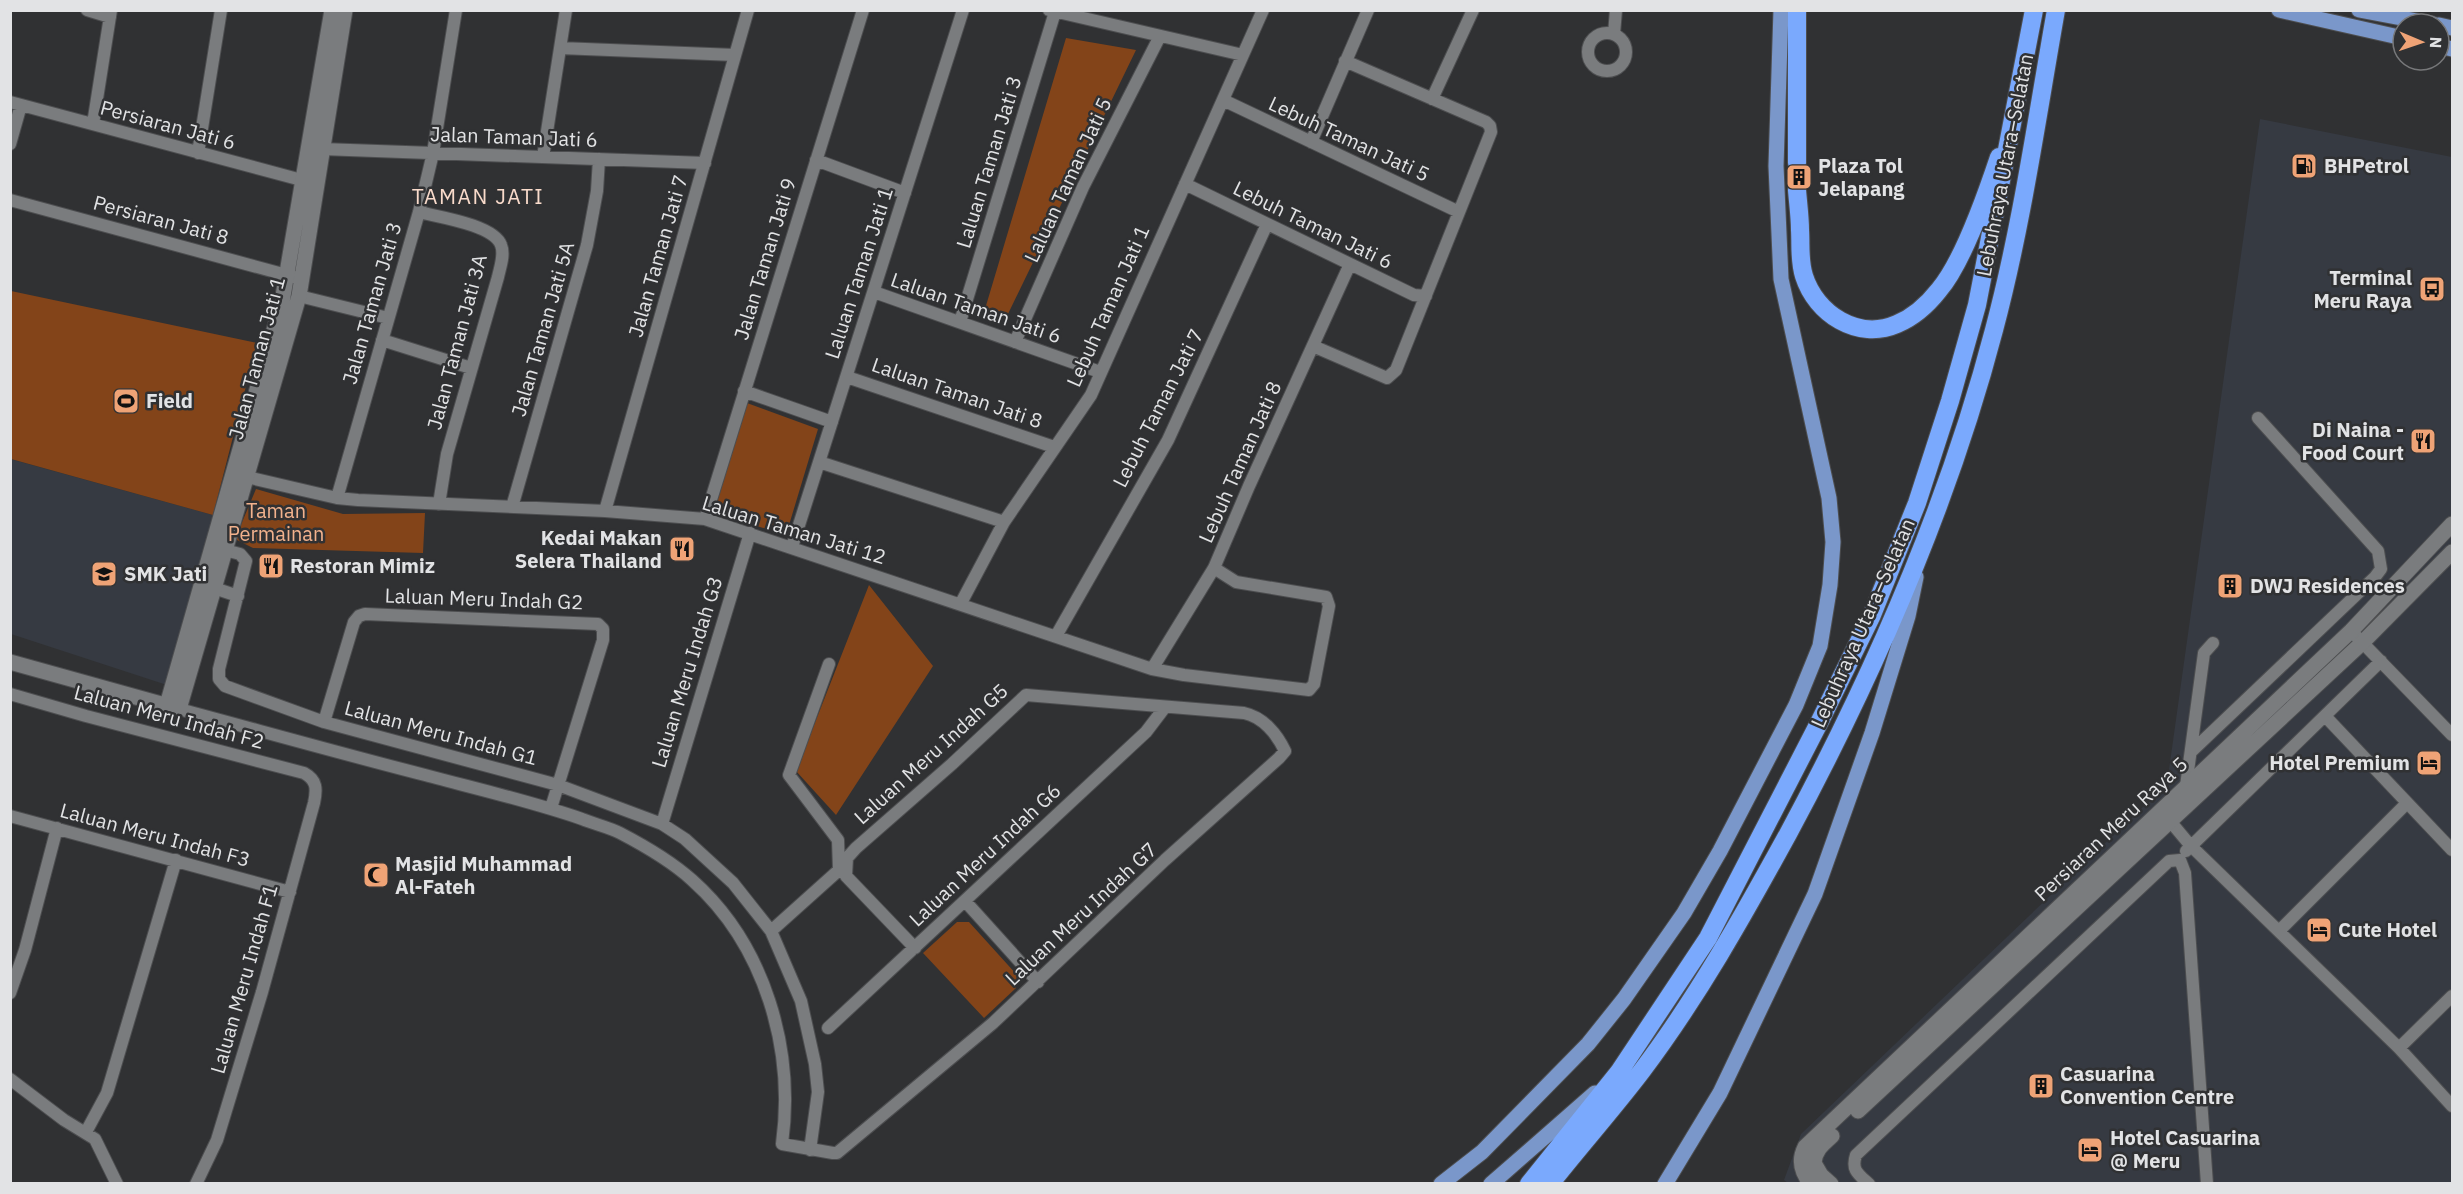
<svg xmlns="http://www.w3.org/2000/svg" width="2463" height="1194" viewBox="0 0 2463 1194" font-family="'IBM Plex Sans',sans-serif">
<rect width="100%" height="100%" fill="#303133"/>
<path fill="#363a42" d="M2260,119L2452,157V1183L1789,1184L1784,1180L1801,1134L2167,784Z
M10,459L213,515L170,686L11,634Z"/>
<path fill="#834419" d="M1066,38L1136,50L1007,316L985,309Z
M11,291L257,343L213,515L11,459Z
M747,403L818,429L786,535L721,515L715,495Z
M256,489L343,514L425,513L423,553L253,548L235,539Z
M869,585L933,666L836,815L796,771Z
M957,922H969L1017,975L1016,988L984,1018L923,953Z"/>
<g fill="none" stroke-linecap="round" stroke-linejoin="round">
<path stroke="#4b4c4e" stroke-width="18" stroke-dasharray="18 9" stroke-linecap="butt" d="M1797,190V163"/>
<g stroke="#4d4e50" stroke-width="14">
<path id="minor" d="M87,10L110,17
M1049,10L1243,55
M1588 52a19 19 0 1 1 38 0a19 19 0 1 1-38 0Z
M1614,34L1616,10
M560,48L735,55
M1432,99L1473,10
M1223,100L1459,212
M10,102L309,182
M93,124L111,10
M1311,142L1368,10
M10,144L21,105
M322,149L705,163
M198,153L221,10
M543,157L566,10
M816,160L905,193
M1185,184L1414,295L1426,296
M10,200L294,277
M419,212C439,217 494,225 501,245C505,255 500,267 498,277L447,454L439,504
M874,292L1100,372
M299,296L388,318
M960,322L1055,12
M382,340L471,368
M1015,342L1083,187L1160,36
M1313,346L1387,378L1396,370L1491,132L1490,126L1486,122L1345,61
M847,377L1054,447
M744,391L832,422
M819,462L1004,522
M238,475L337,498L358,500L605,511L705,519L1152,669L1184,675L1309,690L1314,684L1329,606L1326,597L1236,582L1214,568
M337,498L419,212L433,153L456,10
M512,507L587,245L597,191L599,159
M605,511L748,10
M705,519L863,10
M792,547L963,10
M217,548L240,554L246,561L219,669V679L225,686L324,722L558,785L662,824L685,839L733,883L771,931L801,1001L815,1064L818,1092L810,1150
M214,588L238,596
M961,603L1004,522L1091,395L1263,10
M1056,636L1168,440L1267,224
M2356,636L2452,735
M1152,669L1214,568L1249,486L1350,264
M10,694L86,716L304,773C317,780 317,789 314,803L262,992L217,1140L196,1184
M179,709C261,731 343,754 425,775C477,789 530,801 582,819C594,824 608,827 620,833C645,846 671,861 692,880C765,945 795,1049 782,1144L833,1153H837L993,1023L1165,860L1279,758L1285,751C1277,734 1263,717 1244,713L1026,695L952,764L856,848L847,858L846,876L915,948
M2325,716L2452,850
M324,722L354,622L359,616L365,614L598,624L603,629V640L551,808
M2192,751L2375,577L2381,569L2378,551L2258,418
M2186,786L2204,653L2213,643
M2165,815L2190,845L2399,1048L2452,1106
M10,816L290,892
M662,824L750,533
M2186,851L2381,661
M2180,860L2185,873L2207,1184
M965,901L1038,982
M2280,930L2407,803
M771,931L839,870L838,840L789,775L829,664
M10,993L25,950L57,828
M828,1028L1146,732L1165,707
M2399,1048L2452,996
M10,1079L64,1120L95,1139L117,1184
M86,1132L107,1093L176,860
M1869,1184C1858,1174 1851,1170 1856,1155L2169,861L2180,860"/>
</g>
<g stroke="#4d4e50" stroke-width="17">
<path id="tertiary" d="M10,662L179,709L299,296L345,10
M167,705L282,302L332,10
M1858,1111L2363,642L2452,552
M1814,1163C1815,1150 1823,1144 1832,1136
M1814,1163L1821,1175L1831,1184
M1811,1184C1801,1172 1798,1161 1805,1147L2351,631L2452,524"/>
</g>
<g stroke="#4d4e50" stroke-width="17">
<path id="primary" d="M2279,10L2403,38
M2359,10L2433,24
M2439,25L2452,28
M2439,46L2452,49
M1441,1184L1482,1152L1588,1044L1624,999L1684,913L1720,851L1796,705L1820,646L1830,585L1833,542L1829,498L1781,279L1776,166L1781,10
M1491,1184L1595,1093
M1665,1184L1720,1093L1815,894L1872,733L1908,616L1916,577"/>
</g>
<g stroke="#4d4e50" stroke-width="20">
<path id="motorway" d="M1797,10V163
M1797,190C1798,203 1800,217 1800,230C1801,246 1799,260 1804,276C1816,314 1858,341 1897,324C1914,317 1928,304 1939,290C1963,262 1987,193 1999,157
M1529,1184L1619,1072L1708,938L1820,721L1872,615L1917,503L1950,401L1977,305L2034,10
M1550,1184C1580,1146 1612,1110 1641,1072C1697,998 1743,916 1788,834C1874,674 1948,506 1994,330C2022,225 2037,117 2056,10"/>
</g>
<use href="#minor" stroke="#7a7c7e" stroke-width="12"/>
<use href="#tertiary" stroke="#7a7c7e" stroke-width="15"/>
<use href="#primary" stroke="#7a97ca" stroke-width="15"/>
<use href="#motorway" stroke="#7aa9fd" stroke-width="18"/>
</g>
<defs>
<g id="fuel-square" transform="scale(1.35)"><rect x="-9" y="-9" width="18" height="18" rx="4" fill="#efa376" stroke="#303133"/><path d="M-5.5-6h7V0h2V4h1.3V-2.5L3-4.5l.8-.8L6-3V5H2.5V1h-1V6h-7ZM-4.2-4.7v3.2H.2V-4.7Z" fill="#111"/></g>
<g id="building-square" transform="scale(1.35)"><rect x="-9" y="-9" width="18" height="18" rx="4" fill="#efa376" stroke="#303133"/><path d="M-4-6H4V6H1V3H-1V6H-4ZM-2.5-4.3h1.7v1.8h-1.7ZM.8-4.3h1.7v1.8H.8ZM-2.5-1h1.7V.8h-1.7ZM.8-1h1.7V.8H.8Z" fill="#111"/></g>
<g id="bus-square" transform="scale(1.35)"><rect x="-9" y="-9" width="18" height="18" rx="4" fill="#efa376" stroke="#303133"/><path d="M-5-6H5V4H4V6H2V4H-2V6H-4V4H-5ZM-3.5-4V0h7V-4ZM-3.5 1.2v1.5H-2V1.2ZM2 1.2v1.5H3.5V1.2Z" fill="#111"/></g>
<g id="stadium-square" transform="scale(1.35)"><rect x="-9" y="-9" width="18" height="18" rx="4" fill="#efa376" stroke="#303133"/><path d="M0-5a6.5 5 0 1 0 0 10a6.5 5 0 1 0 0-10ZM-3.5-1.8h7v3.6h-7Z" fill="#111"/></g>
<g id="restaurant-square" transform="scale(1.35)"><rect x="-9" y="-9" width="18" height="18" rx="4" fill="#efa376" stroke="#303133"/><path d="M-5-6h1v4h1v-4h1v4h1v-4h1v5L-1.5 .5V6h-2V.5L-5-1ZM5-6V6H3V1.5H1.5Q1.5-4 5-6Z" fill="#111"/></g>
<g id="school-square" transform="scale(1.35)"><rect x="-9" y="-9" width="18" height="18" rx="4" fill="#efa376" stroke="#303133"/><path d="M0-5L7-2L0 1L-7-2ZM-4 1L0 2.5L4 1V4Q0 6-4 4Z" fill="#111"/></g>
<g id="hotel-square" transform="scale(1.35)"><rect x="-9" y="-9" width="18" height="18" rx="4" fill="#efa376" stroke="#303133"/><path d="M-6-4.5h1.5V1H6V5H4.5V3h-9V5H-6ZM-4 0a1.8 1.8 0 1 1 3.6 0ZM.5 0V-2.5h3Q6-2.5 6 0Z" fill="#111"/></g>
<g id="mosque-square" transform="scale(1.35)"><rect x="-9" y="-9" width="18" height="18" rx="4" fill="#efa376" stroke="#303133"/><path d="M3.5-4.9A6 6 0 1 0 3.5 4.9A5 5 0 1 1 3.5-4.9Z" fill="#111"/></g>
</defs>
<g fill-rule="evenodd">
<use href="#fuel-square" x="2304" y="166"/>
<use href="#building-square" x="1799" y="177"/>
<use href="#bus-square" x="2432" y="289"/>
<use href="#stadium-square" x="126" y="401"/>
<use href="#restaurant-square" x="2423" y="441"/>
<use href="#restaurant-square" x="682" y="549"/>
<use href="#restaurant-square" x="271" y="566"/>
<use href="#school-square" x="104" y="574"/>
<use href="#building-square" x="2230" y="586"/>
<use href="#hotel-square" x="2429" y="763"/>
<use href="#mosque-square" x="376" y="875"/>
<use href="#hotel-square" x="2319" y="930"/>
<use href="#building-square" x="2041" y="1086"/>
<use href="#hotel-square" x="2090" y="1150"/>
</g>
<g text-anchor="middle" stroke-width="5" stroke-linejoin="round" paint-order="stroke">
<g font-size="20" fill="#e2e3e5" stroke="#303133">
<text transform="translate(168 125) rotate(15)" y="7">Persiaran Jati 6</text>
<text transform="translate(514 137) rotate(2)" y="7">Jalan Taman Jati 6</text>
<text transform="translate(1349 139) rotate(25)" y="7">Lebuh Taman Jati 5</text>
<text transform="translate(989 162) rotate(-73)" y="7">Laluan Taman Jati 3</text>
<text transform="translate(2005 165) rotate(-79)" y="7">Lebuhraya Utara–Selatan</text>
<text transform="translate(1068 180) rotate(-65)" y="7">Laluan Taman Jati 5</text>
<text transform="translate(161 220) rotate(15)" y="7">Persiaran Jati 8</text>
<text transform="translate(1313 225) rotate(26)" y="7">Lebuh Taman Jati 6</text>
<text transform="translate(658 256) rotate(-74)" y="7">Jalan Taman Jati 7</text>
<text transform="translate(765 259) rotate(-73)" y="7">Jalan Taman Jati 9</text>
<text transform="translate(859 273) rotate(-72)" y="7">Laluan Taman Jati 1</text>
<text transform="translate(372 303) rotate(-74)" y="7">Jalan Taman Jati 3</text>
<text transform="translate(1108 306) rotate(-66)" y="7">Lebuh Taman Jati 1</text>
<text transform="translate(976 308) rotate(19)" y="7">Laluan Taman Jati 6</text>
<text transform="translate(543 329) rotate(-74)" y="7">Jalan Taman Jati 5A</text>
<text transform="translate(457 342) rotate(-75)" y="7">Jalan Taman Jati 3A</text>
<text transform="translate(257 358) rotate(-75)" y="7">Jalan Taman Jati 1</text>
<text transform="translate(957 393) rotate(19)" y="7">Laluan Taman Jati 8</text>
<text transform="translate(1158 408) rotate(-63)" y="7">Lebuh Taman Jati 7</text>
<text transform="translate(1240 462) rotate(-66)" y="7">Lebuh Taman Jati 8</text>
<text transform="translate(794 530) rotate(17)" y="7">Laluan Taman Jati 12</text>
<text transform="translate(484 599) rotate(2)" y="7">Laluan Meru Indah G2</text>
<text transform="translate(1863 623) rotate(-66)" y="7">Lebuhraya Utara–Selatan</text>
<text transform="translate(687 672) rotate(-73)" y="7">Laluan Meru Indah G3</text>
<text transform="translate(169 717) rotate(15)" y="7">Laluan Meru Indah F2</text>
<text transform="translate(441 733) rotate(15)" y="7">Laluan Meru Indah G1</text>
<text transform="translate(931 754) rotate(-42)" y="7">Laluan Meru Indah G5</text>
<text transform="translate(2111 829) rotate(-43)" y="7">Persiaran Meru Raya 5</text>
<text transform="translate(155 835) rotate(15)" y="7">Laluan Meru Indah F3</text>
<text transform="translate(985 855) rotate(-43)" y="7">Laluan Meru Indah G6</text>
<text transform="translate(1081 914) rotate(-43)" y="7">Laluan Meru Indah G7</text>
<text transform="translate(244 979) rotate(-74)" y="7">Laluan Meru Indah F1</text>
</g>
<g font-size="20" font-weight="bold" fill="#e2e3e5" stroke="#303133" text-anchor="start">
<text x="1818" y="173">Plaza Tol<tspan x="1818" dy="23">Jelapang</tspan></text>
<text x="2324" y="173">BHPetrol</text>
<text x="2412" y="285" text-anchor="end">Terminal<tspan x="2412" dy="23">Meru Raya</tspan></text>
<text x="146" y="408">Field</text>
<text x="2404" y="437" text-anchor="end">Di Naina -<tspan x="2404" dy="23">Food Court</tspan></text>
<text x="662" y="545" text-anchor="end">Kedai Makan<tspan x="662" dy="23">Selera Thailand</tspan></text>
<text x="290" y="573">Restoran Mimiz</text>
<text x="124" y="581">SMK Jati</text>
<text x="2250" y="593">DWJ Residences</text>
<text x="2410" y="770" text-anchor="end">Hotel Premium</text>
<text x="395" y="871">Masjid Muhammad<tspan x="395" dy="23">Al-Fateh</tspan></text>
<text x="2338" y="937">Cute Hotel</text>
<text x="2060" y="1081">Casuarina<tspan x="2060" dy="23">Convention Centre</tspan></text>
<text x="2110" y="1145">Hotel Casuarina<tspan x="2110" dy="23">@ Meru</tspan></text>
</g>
<g font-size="20" fill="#f2b28d" stroke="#303133">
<text x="276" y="518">Taman<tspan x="276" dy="23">Permainan</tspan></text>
</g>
<g font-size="21" letter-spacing="1.5" fill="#f9dbcb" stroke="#303133">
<text x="478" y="204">TAMAN JATI</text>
</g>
</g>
<rect width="2463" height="1194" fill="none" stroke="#e2e3e5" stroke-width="24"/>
<g transform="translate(2421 42) rotate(92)"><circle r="28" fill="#303133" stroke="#77787a" stroke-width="1.5"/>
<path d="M0-4.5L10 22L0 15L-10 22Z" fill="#efa376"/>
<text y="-9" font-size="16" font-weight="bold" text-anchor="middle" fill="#e2e3e5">N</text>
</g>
</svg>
